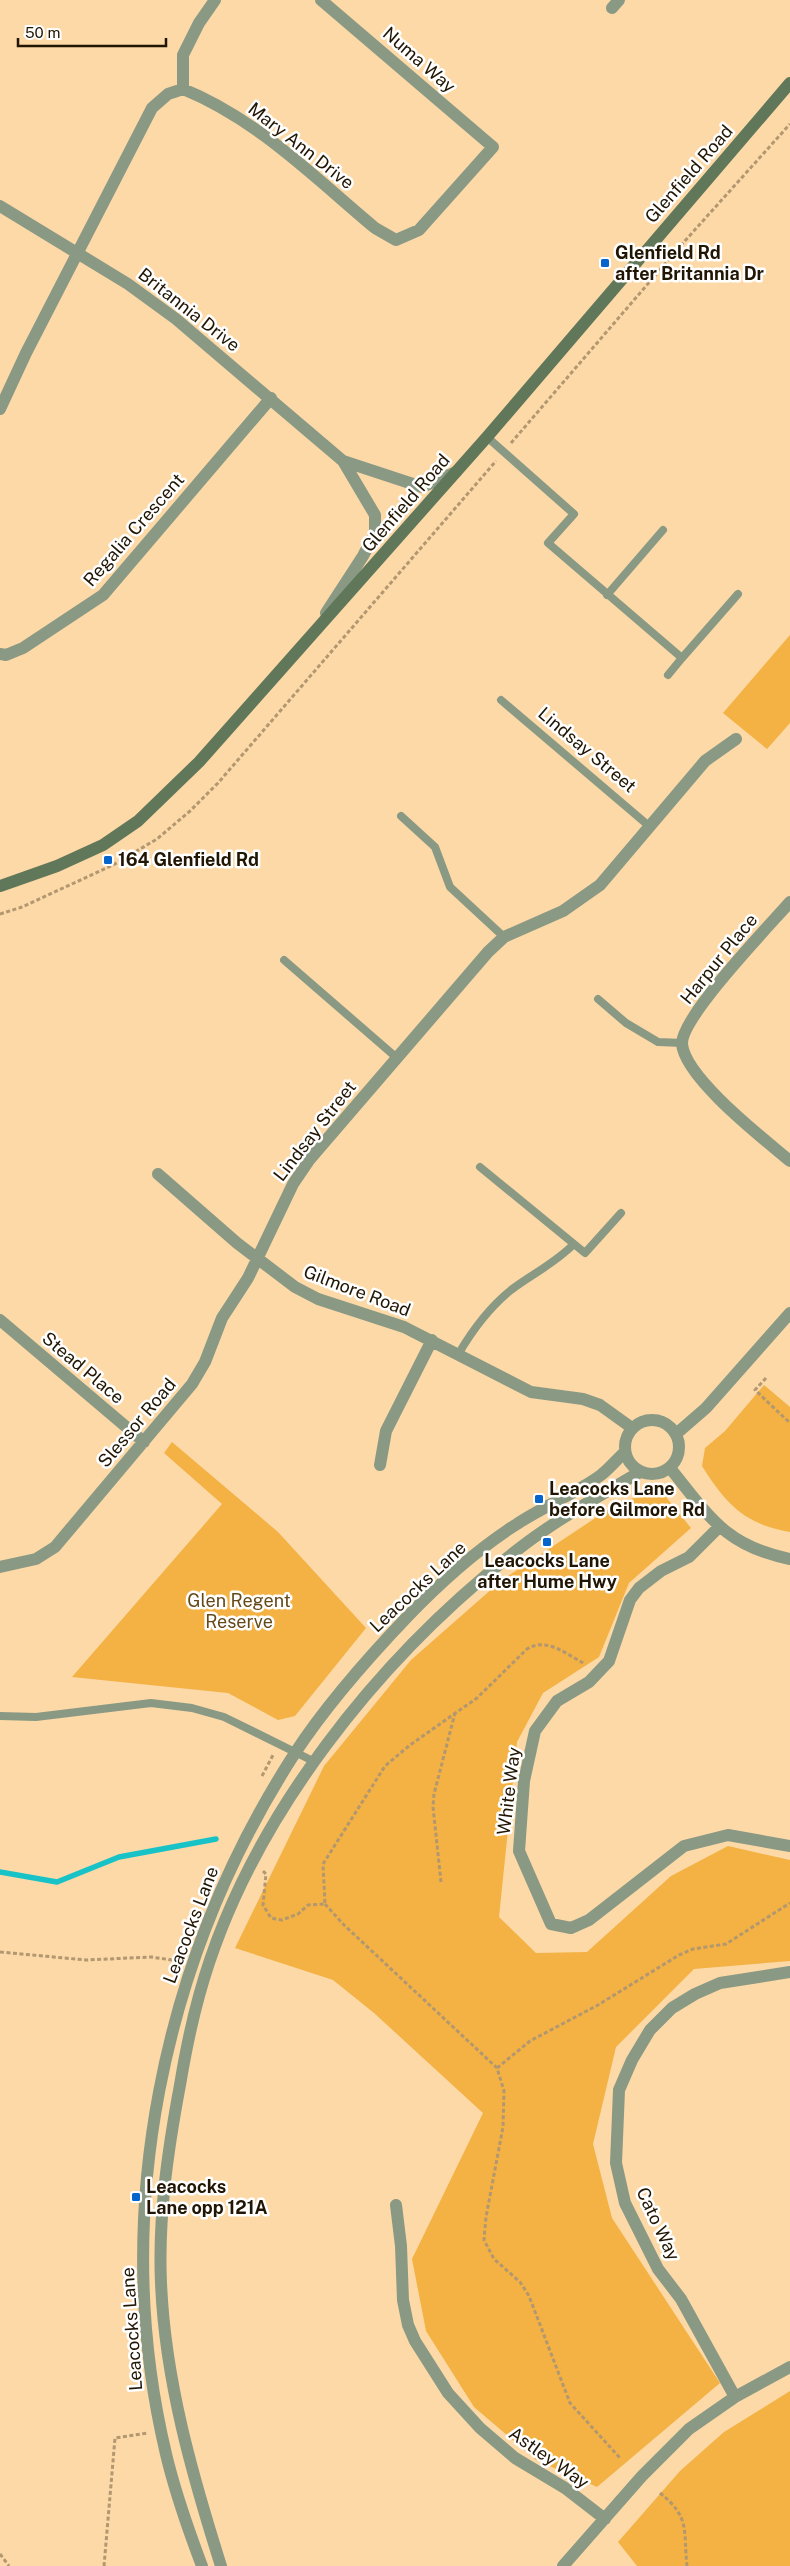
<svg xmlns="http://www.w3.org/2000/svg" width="790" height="2566" viewBox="0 0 790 2566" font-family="'Public Sans',sans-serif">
<rect width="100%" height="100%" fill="#fcd9a7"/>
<path fill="#f3b243" d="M790,635V723L767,749L723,713Z
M764,1385L790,1407V1532C744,1524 726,1504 702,1466L705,1448L725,1431Z
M172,1442L278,1532L366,1628L295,1716L278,1720L228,1693L72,1677L222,1504L164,1453Z
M662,1492L691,1528L629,1583L599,1657L543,1693L517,1742L499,1917L536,1953L587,1952L671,1876L728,1846L790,1860V1961L694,1969L616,2047L593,2144L612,2218L720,2383L597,2487L536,2460L474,2407L426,2331L412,2259L483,2113L374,2013L333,1980L235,1948L324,1766L411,1660L502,1580L621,1501Z
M790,2391V2566H637L618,2542L680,2471L724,2432Z"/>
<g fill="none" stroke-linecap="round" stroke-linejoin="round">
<path stroke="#18c3c7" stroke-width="5.5" d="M0,1872L57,1882L119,1857L216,1839"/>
<path stroke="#b29770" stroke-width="3" stroke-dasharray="4 2.5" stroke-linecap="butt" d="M511,443L683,243L790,124
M0,914L22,907L113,865L157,839L190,811L218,783L496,461
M766,1378L755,1390L790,1423
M262,1776L273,1755
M263,1871L266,1874L263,1905L271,1918L282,1920L298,1914L308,1905L325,1904L323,1864L385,1766L410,1745L477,1698L527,1649C547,1637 566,1654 585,1664
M441,1882L433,1807L434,1794L455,1713
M325,1904L344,1925L497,2068L504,2091L503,2127L486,2217L484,2240L494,2259L520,2282L529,2296L570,2403L620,2458
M0,1952L86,1960L151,1957L179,1961
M497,2068L530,2041L598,2005L679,1955L693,1949L726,1944L790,1903
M660,2493C691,2518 683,2530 687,2566
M0,2554L9,2566
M104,2566L115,2438L148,2433"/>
<path stroke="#8a9984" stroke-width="8" d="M487,437L574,514L548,543L682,658L668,675
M607,595L663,530
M682,658L738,594
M501,700L649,826
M401,816L435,847L450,887L504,937
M284,960L397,1058
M598,999L626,1023L658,1042L682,1043
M480,1167L585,1253L621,1213
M459,1353C472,1331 491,1306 511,1290C532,1274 554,1264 574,1244
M0,1716L36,1717L151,1703L192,1708L224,1717L313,1761"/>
<path stroke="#8a9984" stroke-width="12" d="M612,8L619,0
M183,89V55L199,23L215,0
M0,409L26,353L152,108L168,94L183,89C257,119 314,177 375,228L396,240L419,230L493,147L321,0
M0,654L6,655L23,648L103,595L271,398
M790,902C769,926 681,1017 682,1044C685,1078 764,1139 790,1161
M158,1174L237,1243L295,1287L318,1299L404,1327L531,1392L583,1399L600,1405L632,1428
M0,1320L144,1442
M380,1465L386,1431L432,1340
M670,1468C709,1516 725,1546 790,1559
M719,1527L689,1557L661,1571L639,1588L630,1600L609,1661L589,1682L557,1701L535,1731L524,1781L519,1851L551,1924L571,1928L589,1920L684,1846L728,1835L790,1846
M0,1567L36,1559L55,1547L192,1384L205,1362L222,1318L248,1278L293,1184L310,1159L488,952L504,937L563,911L600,885L705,761L736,739
M396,2205L401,2246L403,2300L408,2325L415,2341L448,2393L480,2428L515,2458L565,2488L605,2519
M735,2397L681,2299L658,2269L625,2203L616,2163L619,2090L632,2060L650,2030L672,2008L695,1994L720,1983L790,1972
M563,2566L642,2476L689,2429L735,2397L790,2367"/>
<path stroke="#8a9984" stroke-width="12" d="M0,206L128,284L176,319L343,461L375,515V533L363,556L326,613
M343,461L422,487L456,472
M625 1447a27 27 0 1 1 54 0a27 27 0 1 1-54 0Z
M676,1434L706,1408L790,1313
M202,2566C188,2529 175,2492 166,2454C109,2214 162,1959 295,1753C327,1704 367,1659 407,1617C438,1585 479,1548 517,1524C544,1506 575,1494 601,1475C610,1468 617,1459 625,1452
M221,2566C192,2474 165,2380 161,2283C158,2217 168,2149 180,2085C185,2055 191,2025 199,1996C247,1820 381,1654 525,1544C561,1517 601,1495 640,1472"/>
<path stroke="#617759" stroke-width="12" d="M0,886L57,866L103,845L138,821L199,762L487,437L790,83"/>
</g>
<g fill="#0664cd" stroke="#fff" stroke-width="2">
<rect x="600" y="258" width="10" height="10" rx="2.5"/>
<rect x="103" y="855" width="10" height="10" rx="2.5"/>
<rect x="534" y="1494" width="10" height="10" rx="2.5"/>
<rect x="542" y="1537" width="10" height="10" rx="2.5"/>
<rect x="131" y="2192" width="10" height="10" rx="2.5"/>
</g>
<g text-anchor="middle" stroke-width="5" stroke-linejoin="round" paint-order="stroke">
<g font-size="18" fill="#211503" stroke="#fff">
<text transform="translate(419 60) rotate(41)" y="6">Numa Way</text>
<text transform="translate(301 146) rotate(38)" y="6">Mary Ann Drive</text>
<text transform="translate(689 174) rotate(-49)" y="6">Glenfield Road</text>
<text transform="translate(189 310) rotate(38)" y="6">Britannia Drive</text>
<text transform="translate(406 503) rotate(-49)" y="6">Glenfield Road</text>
<text transform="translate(134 530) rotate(-49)" y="6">Regalia Crescent</text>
<text transform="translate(587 750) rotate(40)" y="6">Lindsay Street</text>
<text transform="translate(719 959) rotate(-51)" y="6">Harpur Place</text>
<text transform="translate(315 1131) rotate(-52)" y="6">Lindsay Street</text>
<text transform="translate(357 1291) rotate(21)" y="6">Gilmore Road</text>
<text transform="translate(83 1368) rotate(40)" y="6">Stead Place</text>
<text transform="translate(137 1423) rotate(-50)" y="6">Slessor Road</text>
<text transform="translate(418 1587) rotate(-43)" y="6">Leacocks Lane</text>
<text transform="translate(509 1791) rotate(-83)" y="6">White Way</text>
<text transform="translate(191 1925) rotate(-69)" y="6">Leacocks Lane</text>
<text transform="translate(658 2224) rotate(65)" y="6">Cato Way</text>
<text transform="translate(132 2329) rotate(-94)" y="6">Leacocks Lane</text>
<text transform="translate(549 2458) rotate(35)" y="6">Astley Way</text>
</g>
<g font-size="18" font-weight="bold" fill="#211503" stroke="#fff" text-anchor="start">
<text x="615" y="259">Glenfield Rd<tspan x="615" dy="21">after Britannia Dr</tspan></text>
<text x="118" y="866">164 Glenfield Rd</text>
<text x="549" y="1495">Leacocks Lane<tspan x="549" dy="21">before Gilmore Rd</tspan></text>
<text x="547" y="1567" text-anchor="middle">Leacocks Lane<tspan x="547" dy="21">after Hume Hwy</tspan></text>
<text x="146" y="2193">Leacocks<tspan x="146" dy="21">Lane opp 121A</tspan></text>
</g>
<g font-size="18" fill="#654919" stroke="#fff">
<text x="239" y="1607">Glen Regent<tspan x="239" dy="21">Reserve</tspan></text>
</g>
</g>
<path d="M18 38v8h148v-8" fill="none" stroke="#211503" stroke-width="2.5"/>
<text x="25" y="38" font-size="15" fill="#211503" stroke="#ffffff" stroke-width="4" paint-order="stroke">50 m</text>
</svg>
